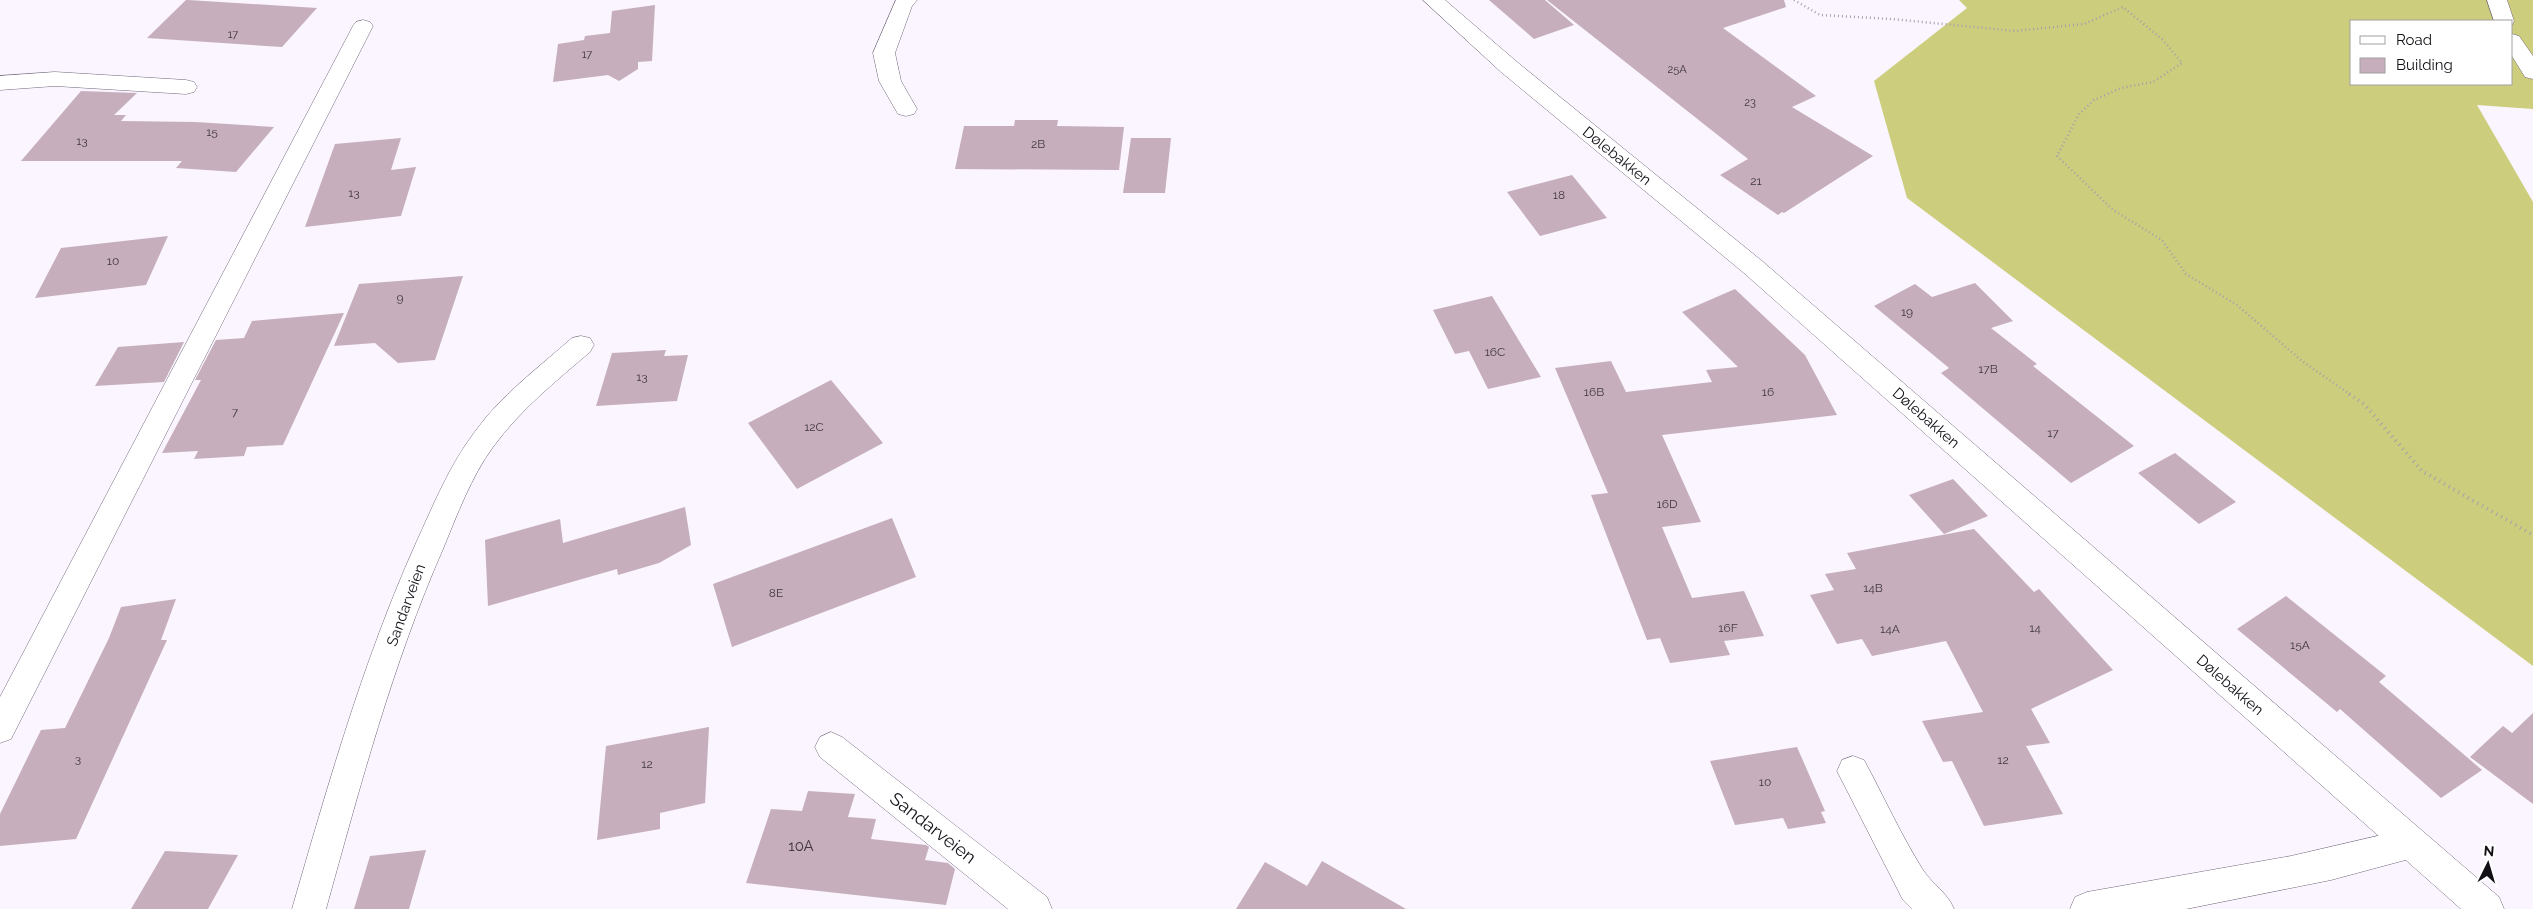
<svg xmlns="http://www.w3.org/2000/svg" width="2533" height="909" viewBox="0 0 2533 909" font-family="Raleway,sans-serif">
<rect width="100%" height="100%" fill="#faf5fe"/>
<path fill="#ccce7d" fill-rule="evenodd" d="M1959,0H2533V109L2477,105L2533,202V666L1907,198L1874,81L1967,8ZM2352,21H2512V84H2352Z"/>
<path fill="#c6aebd" d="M186,0H188L317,8L282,47L147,38Z
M1489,0H1545L1574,25L1534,39Z
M1547,0H1784L1786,7L1723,28L1816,96L1792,107L1873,156L1784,213L1782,212L1778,215L1720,175L1748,159Z
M655,5L652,61L638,62V69L619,81L608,75L553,82L558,44L584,40L585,36L610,33L612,11Z
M81,91L137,93L114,115H126L121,121L195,122L274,127L236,172L176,168L182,161H21Z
M1015,120H1058L1057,126L1124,127L1119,170L955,169L964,126H1014Z
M401,138L391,170L416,167L401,216L305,227L335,144Z
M1131,138H1171L1165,193H1123Z
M1572,175L1607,218L1540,236L1507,192Z
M168,236L146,285L35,298L61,248Z
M463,276L435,360L398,363L375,343L334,346L359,284Z
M1975,283L2013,321L1991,328L2037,364L2033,366L2134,446L2071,483L1941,373L1949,368L1874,306L1915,284L1932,297Z
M1735,289L1805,355L1837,415L1662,435L1701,522L1662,527L1692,598L1744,591L1764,636L1724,641L1730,655L1670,663L1660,638L1647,640L1591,495L1608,493L1555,368L1611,361L1626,392L1712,382L1706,370L1738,367L1682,312Z
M1492,296L1541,377L1488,389L1469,351L1455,354L1433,310Z
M344,313L283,445L247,447L244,456L194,459L198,451L162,453L201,380H195L216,340L244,338L252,321Z
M184,342L164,382L95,386L118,347Z
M666,350L664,356L688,355L677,401L596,406L612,353Z
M831,380L883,443L797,489L748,423Z
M2175,453L2236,502L2199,524L2138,473Z
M1953,479L1988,516L1944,534L1909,495Z
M685,507L691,545L659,563L618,575L617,569L488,606L485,540L560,519L563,543Z
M892,518L916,577L732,647L713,584Z
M1974,529L2034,592L2039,589L2113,670L2031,709L2050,743L2026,746L2063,814L1984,826L1952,761L1943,762L1922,721L1983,712L1946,641L1872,656L1862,639L1837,644L1810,595L1834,590L1825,574L1856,569L1847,553Z
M2286,596L2386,676L2379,682L2482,770L2441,798L2340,709L2337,712L2237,629Z
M176,599L161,640H167L76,839L0,846V814L41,730L65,728L109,638L121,607Z
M2533,713V804L2470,757L2503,726L2512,733Z
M709,727L705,803L660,813V829L597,840L606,746Z
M1797,747L1825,811L1821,812L1826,823L1788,829L1783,818L1735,825L1710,761Z
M808,791L855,794L848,817L876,819L871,839L926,845L929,847L925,860L948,863L955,869L946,905L746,883L771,809L802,811Z
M426,850L409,909H354L370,856Z
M165,851L238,855L208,909H131Z
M1322,861L1406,909H1236L1265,862L1307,886Z"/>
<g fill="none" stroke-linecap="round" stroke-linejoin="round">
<g stroke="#72677b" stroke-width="1">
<path id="lane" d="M2487,0H2507L2514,21L2512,25V21H2494Z
M2512,34L2519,36L2533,56V79L2525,77L2512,56Z
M55,72L186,80L194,82L197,87L194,92L186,94L55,86L0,90V76Z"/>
</g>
<g stroke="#72677b" stroke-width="1">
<path id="street" d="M896,0H917L912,6L895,53L901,81L917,109L914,114L906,116L898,114L879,81L873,53Z
M363,20L370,22L373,26L11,739L0,743V697L353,26L356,22Z
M581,336L590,338L594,345L590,352C556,381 520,410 493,447C471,477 457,515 443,549C392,665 360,787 326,909H292C328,785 363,661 416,543C433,506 449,466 474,433C500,396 538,368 572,338Z
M831,732L842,737L1047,897L1052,909H1008L820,757L815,747L820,737Z
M1853,756L1864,760C1884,797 1901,835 1923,870C1933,885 1947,892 1954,909H1912L1903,900L1837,771L1842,760Z
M2412,828L2424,833L2429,844L2424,855L2331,880L2186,909H2070L2075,897L2087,892L2291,856Z"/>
</g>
<g stroke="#72677b" stroke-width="1">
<path id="secondary" d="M1423,0H1445L1517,62L1762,261L2499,897L2504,909H2461L1744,273L1501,72Z"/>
</g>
<path stroke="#a5a0a9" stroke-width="2.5" stroke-dasharray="1 3" stroke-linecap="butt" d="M1794,0L1820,15L1892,19L2015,31L2084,24L2123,7L2163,40L2182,63L2153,82L2121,88L2094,100L2079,114L2057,156L2113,210L2162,240L2186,274L2237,305L2302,361L2351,395"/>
<path stroke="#a5a0a9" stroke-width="4" stroke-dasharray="1 4.5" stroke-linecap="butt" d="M2349,394L2364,404L2422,471L2533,535"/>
<use href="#lane" fill="#fff" fill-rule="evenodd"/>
<use href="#street" fill="#fff" fill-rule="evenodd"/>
<use href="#secondary" fill="#fff" fill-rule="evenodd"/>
</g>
<g text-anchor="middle" stroke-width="5" stroke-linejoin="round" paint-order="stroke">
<g font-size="11" fill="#403740">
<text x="233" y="38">17</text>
<text x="587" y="58">17</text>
<text x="1677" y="73">25A</text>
<text x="1750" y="106">23</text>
</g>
<g font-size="12" fill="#403740">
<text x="212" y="136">15</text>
<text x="82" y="145">13</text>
<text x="1038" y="148">2B</text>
<text x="1756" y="185">21</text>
<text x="354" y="197">13</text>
<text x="1559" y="199">18</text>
<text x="113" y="265">10</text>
<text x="400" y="302">9</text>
<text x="1907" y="316">19</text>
<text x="1495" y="356">16C</text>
<text x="1988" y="373">17B</text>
<text x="642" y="381">13</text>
<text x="1594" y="396">16B</text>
<text x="1768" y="396">16</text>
<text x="235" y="416">7</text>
<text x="814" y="431">12C</text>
<text x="2053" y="437">17</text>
<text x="1667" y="508">16D</text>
<text x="1873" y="592">14B</text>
<text x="776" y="597">8E</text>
<text x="1728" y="632">16F</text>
<text x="2035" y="632">14</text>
<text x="1890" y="633">14A</text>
<text x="2300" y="649">15A</text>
<text x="78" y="763">3</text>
<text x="2003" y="764">12</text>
<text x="647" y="768">12</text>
<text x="1765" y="786">10</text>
</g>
<g font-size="15" fill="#130f16" stroke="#fff">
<text transform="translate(1617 156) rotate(39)" y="5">Dølebakken</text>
<text transform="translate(1926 418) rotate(41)" y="5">Dølebakken</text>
<text transform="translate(406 605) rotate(-70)" y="5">Sandarveien</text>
<text transform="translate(2230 685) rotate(41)" y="5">Dølebakken</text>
</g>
<g font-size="15" fill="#403740">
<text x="801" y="851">10A</text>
</g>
<g font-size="18" fill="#130f16" stroke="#fff">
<text transform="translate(933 828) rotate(38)" y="6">Sandarveien</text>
</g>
</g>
<rect x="2350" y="20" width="162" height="65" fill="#ffffff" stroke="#a19fa2"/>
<rect x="2360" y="36" width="25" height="8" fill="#ffffff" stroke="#a19fa2"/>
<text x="2396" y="45" font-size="15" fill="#130f16">Road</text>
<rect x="2360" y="58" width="25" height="15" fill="#c6aebd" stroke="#a19fa2"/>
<text x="2396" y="70" font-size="15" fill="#130f16">Building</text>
<g transform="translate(2488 864) rotate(5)" stroke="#ffffff" stroke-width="4" paint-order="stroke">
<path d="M0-4L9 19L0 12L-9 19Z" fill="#130f16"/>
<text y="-8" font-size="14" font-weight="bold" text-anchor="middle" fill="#130f16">N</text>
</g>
</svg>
